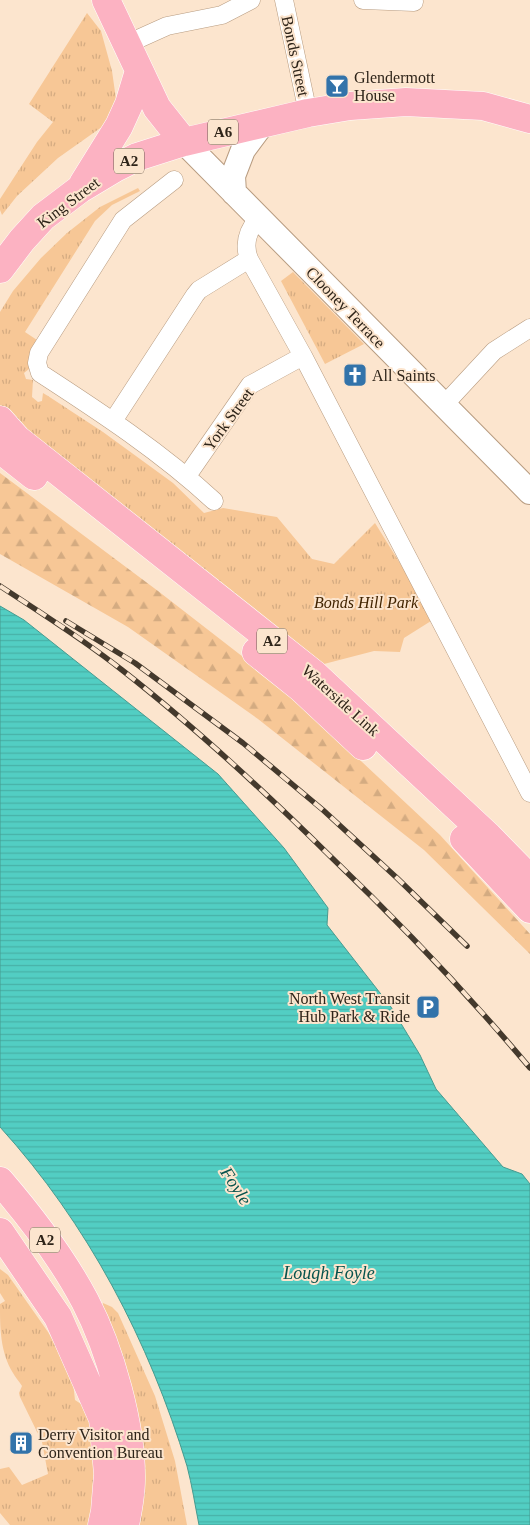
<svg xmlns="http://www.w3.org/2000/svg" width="530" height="1525" viewBox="0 0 530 1525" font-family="'Times New Roman',serif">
<defs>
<pattern id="grass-tufts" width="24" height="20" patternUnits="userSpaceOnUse" patternTransform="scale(1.25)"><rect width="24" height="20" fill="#f7c796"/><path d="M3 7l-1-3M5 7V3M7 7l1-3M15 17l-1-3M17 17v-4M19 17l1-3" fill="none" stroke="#d4ab81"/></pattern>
<pattern id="forest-firs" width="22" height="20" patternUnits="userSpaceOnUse" patternTransform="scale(1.25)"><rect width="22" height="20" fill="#f7c796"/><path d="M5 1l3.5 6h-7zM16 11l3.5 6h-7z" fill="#d4ab81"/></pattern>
<pattern id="water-rules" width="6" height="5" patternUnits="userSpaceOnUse" patternTransform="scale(1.25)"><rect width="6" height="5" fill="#52cec3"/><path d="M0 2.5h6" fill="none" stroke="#48b1a7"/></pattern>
</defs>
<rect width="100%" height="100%" fill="#fce5ce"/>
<path fill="url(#grass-tufts)" d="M87,13L101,31L112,71L116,99L113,113L106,124L58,158L17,196L2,215L0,210V199L37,142L53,122L29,104Z
M138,188L140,191L112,205L95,221L25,332L37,340L29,359V369L24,373L26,379L33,380L32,397L38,402L42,401L43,393L48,396L103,432L173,483L204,513L223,508L277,517L312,559L334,564L375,523L429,610L431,621L404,638L400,652L374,651L324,664L0,409V312L13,291L41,258L67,233L100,207Z
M293,272L364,344L325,364L281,281Z
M0,1269L8,1275L48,1332L72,1374L75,1400L87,1408L98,1444L93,1525H10L0,1513V1469L9,1467L22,1485L48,1474L42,1442L20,1397L19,1393L22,1386C19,1381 15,1377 13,1373C0,1352 0,1327 0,1304L5,1301L0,1293Z
M103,1303L112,1307L118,1313L155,1396L175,1461L187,1525H135L99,1310Z"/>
<path fill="url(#forest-firs)" d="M0,473L158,591L283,688L440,835L530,934V954L424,850L258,719L128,627L0,554Z"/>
<path fill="url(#water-rules)" stroke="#479b90" d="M0,606L24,620L218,774L284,848L328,908L327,925L391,1007L420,1055L436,1089L503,1167L522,1174L530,1184V1525H199C195,1505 192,1485 187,1466C149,1341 88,1224 0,1127Z"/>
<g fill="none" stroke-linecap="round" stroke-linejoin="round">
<g stroke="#b89c81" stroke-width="19">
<path id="minor" d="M284,0L308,113
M363,0L414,2
M127,44L167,26L222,15L251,0
M174,180L123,220L39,353L37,363L40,373C100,412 161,452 214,501
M259,217C248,230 243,243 249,259L303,356L530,793
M443,406L494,351L530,328
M113,421L195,295L199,290L249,259
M187,476L250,385L303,356"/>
</g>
<g stroke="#b89c81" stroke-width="26">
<path id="secondary" d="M184,142L530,492
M234,193L233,176L243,150L263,123"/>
</g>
<g stroke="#fff" stroke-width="29">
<path id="trunk" d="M106,0L157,108L184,142
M83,184L119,126L129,104L139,71
M0,269L22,240L43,217L80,189L115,168L137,157L184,142L308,113L350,106L406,102L483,106L530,119
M0,420L17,439L314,674L488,836L530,879
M0,452L5,453L34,476
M256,652L301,688L363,746
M464,839L530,909
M0,1181C30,1216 64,1261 85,1301C110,1349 132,1426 131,1480C131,1495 128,1510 125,1525
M0,1232L58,1317L103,1419L108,1474L105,1511L102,1525"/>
</g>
<use href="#minor" stroke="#fff" stroke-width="18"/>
<use href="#secondary" stroke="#fff" stroke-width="24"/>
<use href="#trunk" stroke="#fcb2c2" stroke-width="28"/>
<g stroke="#44392c" stroke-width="5.5">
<path id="rail" d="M0,586C41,613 83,639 122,670C195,727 264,791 330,856C400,923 467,993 530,1068
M66,621L135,663L243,743L323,810L397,878L467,946"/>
</g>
<use href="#rail" stroke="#fce5ce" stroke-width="4" stroke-dasharray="11" stroke-linecap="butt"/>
</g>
<defs>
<g id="bar-square" transform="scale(1.25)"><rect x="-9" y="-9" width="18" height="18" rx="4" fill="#3273aa" stroke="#fce5ce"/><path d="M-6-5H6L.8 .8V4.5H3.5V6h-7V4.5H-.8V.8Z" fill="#fff"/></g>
<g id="church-square" transform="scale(1.25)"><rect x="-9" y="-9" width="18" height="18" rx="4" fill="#3273aa" stroke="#fce5ce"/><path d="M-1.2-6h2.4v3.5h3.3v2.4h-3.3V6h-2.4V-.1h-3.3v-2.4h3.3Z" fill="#fff"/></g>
<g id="parking-square" transform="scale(1.25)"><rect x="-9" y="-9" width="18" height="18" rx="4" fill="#3273aa" stroke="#fce5ce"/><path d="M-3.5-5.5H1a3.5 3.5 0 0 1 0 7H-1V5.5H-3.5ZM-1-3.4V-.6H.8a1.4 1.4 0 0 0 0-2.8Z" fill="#fff"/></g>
<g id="building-square" transform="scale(1.25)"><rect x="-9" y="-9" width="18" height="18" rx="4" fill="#3273aa" stroke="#fce5ce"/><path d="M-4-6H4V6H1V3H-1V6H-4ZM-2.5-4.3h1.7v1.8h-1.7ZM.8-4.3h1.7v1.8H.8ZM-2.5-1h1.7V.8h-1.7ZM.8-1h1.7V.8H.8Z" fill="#fff"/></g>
</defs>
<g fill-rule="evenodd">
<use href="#bar-square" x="337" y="86"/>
<use href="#church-square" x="355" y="375"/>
<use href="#parking-square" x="428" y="1007"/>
<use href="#building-square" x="21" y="1443"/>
</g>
<g text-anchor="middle" stroke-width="4" stroke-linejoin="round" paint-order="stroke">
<g fill="#fce5ce" stroke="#6c5e4f" stroke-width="1">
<rect x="208" y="119.5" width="30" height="25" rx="4"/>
<rect x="114" y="148.5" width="30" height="25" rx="4"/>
<rect x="257" y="628.5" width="30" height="25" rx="4"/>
<rect x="30" y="1227.5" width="30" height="25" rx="4"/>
</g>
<g font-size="15" font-weight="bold" fill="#2e2419">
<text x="223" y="137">A6</text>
<text x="129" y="166">A2</text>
<text x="272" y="646">A2</text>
<text x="45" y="1245">A2</text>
</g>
<g font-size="16" fill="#2e2419" stroke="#fce5ce">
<text transform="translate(296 56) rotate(78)" y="6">Bonds Street</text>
<text transform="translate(68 202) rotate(-37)" y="6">King Street</text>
<text transform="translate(346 307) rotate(46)" y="6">Clooney Terrace</text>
<text transform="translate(228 419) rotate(-54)" y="6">York Street</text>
<text transform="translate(341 700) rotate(42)" y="6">Waterside Link</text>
</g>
<g font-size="16" fill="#2e2419" stroke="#fce5ce" text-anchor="start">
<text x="354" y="83">Glendermott<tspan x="354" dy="18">House</tspan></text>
<text x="372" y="381">All Saints</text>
<text x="410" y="1004" text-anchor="end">North West Transit<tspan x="410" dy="18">Hub Park &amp; Ride</tspan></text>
<text x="38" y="1440">Derry Visitor and<tspan x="38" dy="18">Convention Bureau</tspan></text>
</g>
<g font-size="16" font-style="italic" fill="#422400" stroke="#fce5ce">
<text x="366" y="608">Bonds Hill Park</text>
</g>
<g font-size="18" font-style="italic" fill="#06534d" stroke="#fce5ce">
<text transform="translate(236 1186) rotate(57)" y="6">Foyle</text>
<text x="329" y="1279">Lough Foyle</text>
</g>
</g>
</svg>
